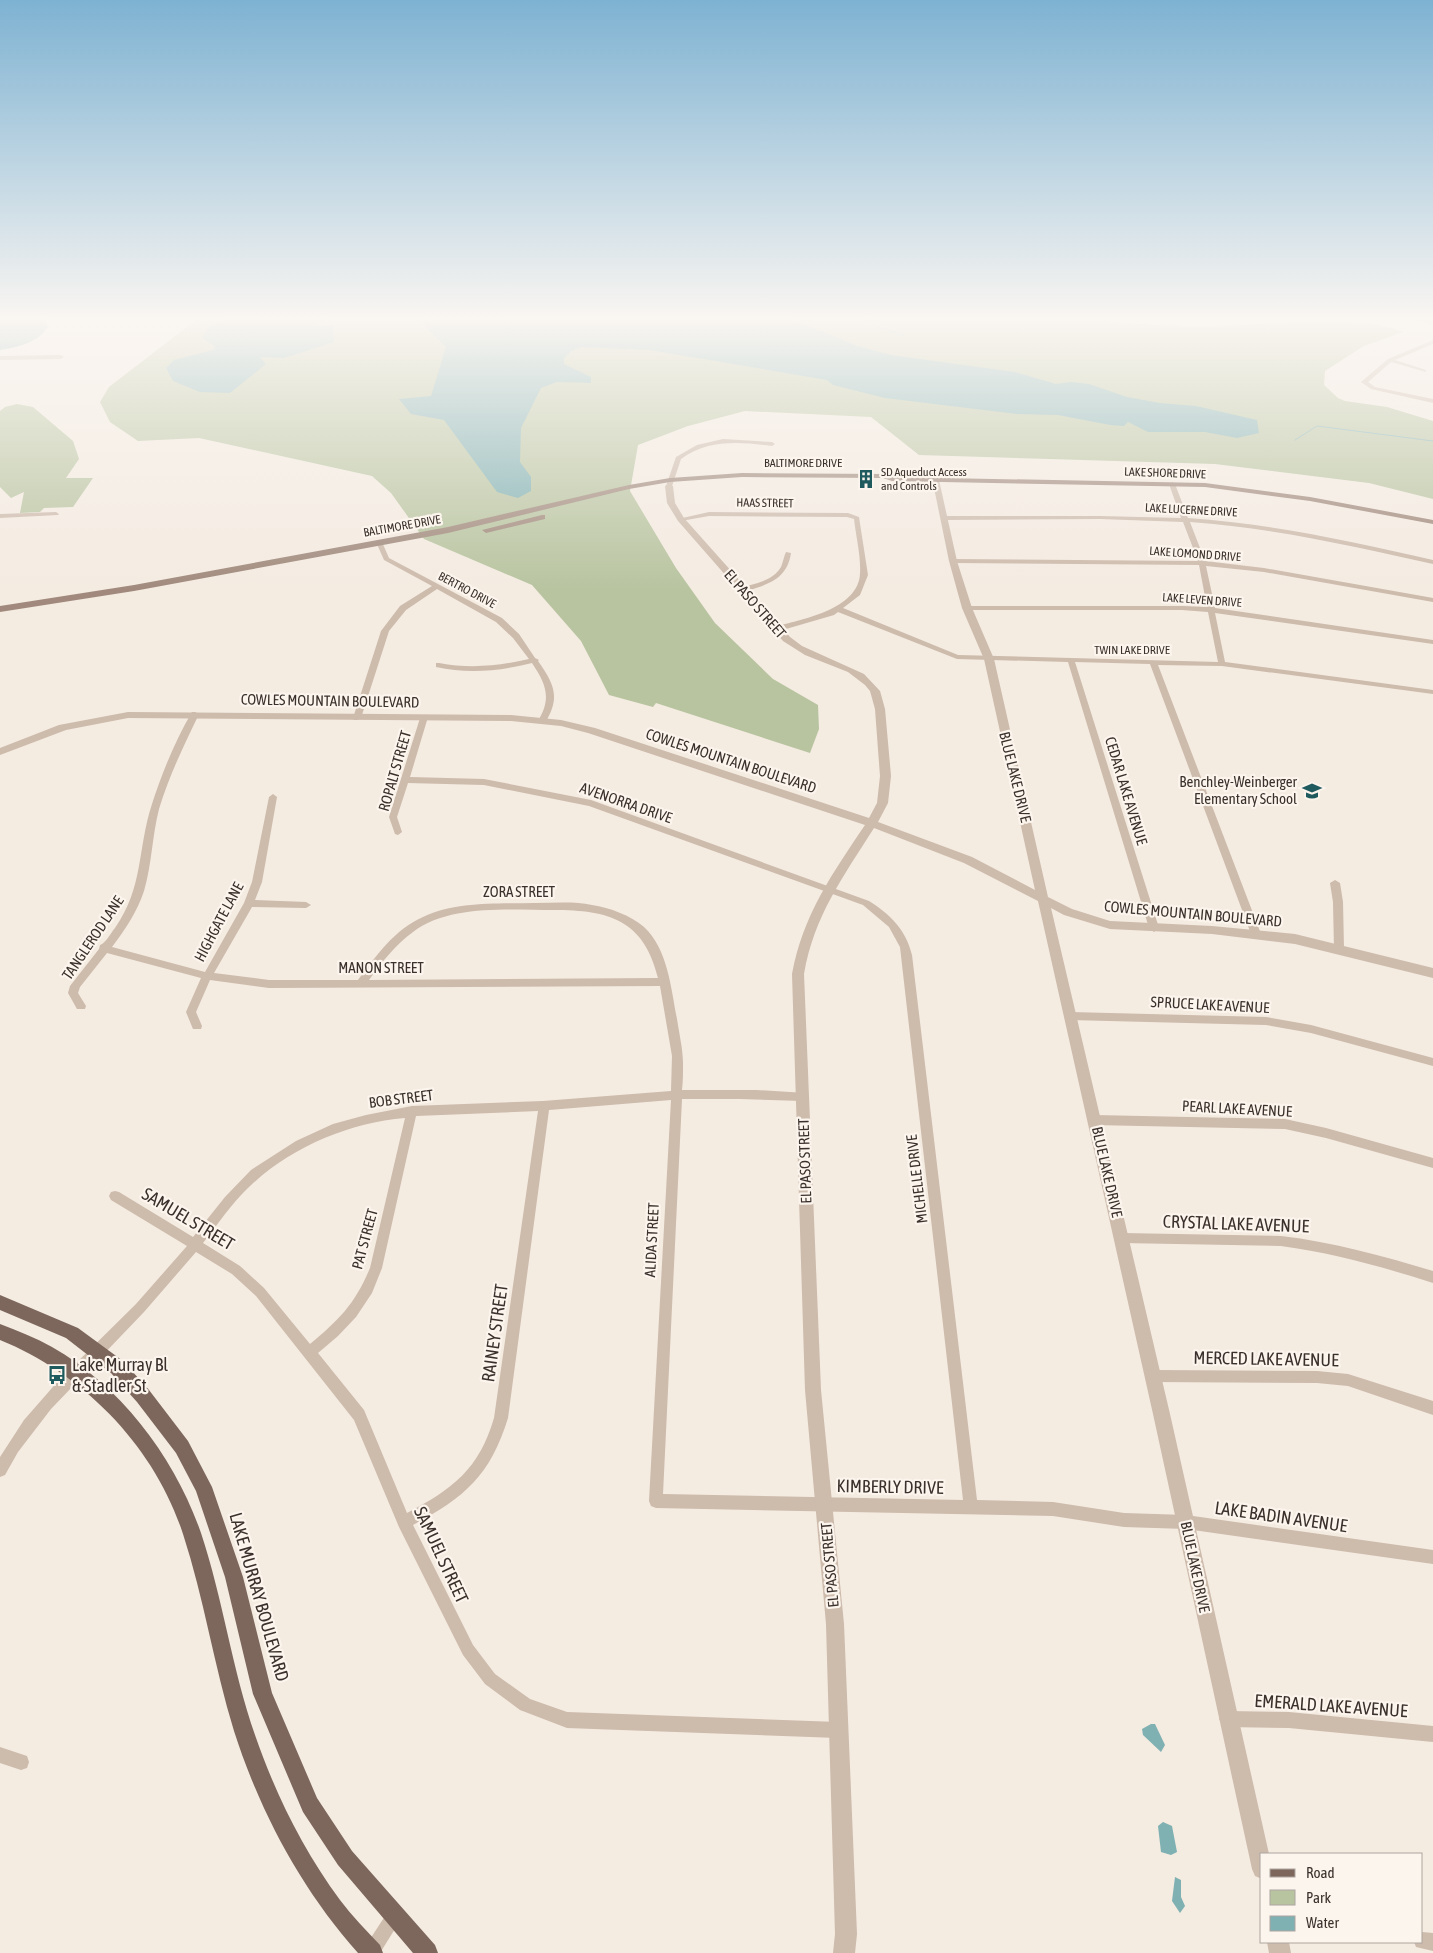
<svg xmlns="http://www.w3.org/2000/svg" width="1433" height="1953" viewBox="0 0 1433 1953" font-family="'Asap Condensed',sans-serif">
<rect width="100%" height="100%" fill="#f4ebe1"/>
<path fill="#b8c4a0" d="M201,316H1068C1118,323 1167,327 1217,326C1270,325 1355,313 1403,332L1364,346L1325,371L1324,385L1338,398L1345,401L1387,407L1433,421V499L1369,483L1215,464L919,455L871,417L745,411L688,426L638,445L630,491L676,568L715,623L773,679L818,705L819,729L810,753L656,703L653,707L609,695L581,641L532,585L424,539L391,493L372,476L199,438L138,441L110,422L100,402L109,387Z
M17,404L33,407L73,441L79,459L66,478H93L73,507L44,508L40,512L20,513L24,492L11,498L0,487V411L5,407Z"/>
<path fill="#7fb0b2" d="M0,316C14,316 41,311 48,326C39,343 17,347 0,350Z
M231,316H332L312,326L333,325L334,342L284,358L260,357L266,364L230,393L200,392L173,381L166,368L174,360L214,350L215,346L202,338L208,328Z
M411,316H785L857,346L891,355L1015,372L1056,384L1071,382L1089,384L1127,397L1160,403L1196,406L1257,420L1259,433L1237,438L1205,432H1148L1128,422L1124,426L1110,425L1058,415L1017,414L885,398L833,385L827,380L650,350L581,347L571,351L564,358V364L591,377V383L557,382L541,388L521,428L520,462L531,477V491L518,498L497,492L444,420L411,414L399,399L431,396L446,347L423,324L425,318Z
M1151,1724H1155L1165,1745L1161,1752L1143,1735L1142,1729Z
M1163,1822L1172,1826L1177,1852L1171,1855L1161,1852L1158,1826Z
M1175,1877L1181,1880V1897L1185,1906L1180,1913L1172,1901Z"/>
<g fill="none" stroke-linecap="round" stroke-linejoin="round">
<path stroke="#7fb0b2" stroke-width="1" d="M864,316L875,326L904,335
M1295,440L1317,426L1433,441"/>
<path fill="#cdbbac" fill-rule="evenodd" d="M1433,340V344L1395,360L1426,370V372L1391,362L1368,382L1375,387L1433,399V403L1371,389L1361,382L1388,359Z
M0,356L61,355L64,357L61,359L0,360Z
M723,439L772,442L775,444L772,446C740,442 708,439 681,459L672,486L667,487L666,486L676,457L697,445Z
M1172,482L1175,484L1188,518C1274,524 1350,541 1433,560V564C1352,546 1274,528 1190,522L1205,561L1264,568L1433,598V602L1264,572L1206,566L1215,608L1433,640V644L1215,613L1225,662L1433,690V694L1222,666L1158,665L1261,934L1256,938L1251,934L1150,664L1075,662L1159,928L1154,932L1149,928L1068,662L957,659L838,612L834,615L779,631H773V627C800,620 859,610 860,573C861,556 856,537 854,519L847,517L709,516L681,521L678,519L709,512L848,513L859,517L868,575L860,595L843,608L958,655L1218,662L1208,612L1182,610H967L963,608L967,606H1182L1207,607L1199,565L953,563L950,561L953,559L1198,561L1183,522L1100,519L944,520L941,518L944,516H1100L1181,518L1169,484Z
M56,512L59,514L58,515L0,518V514Z
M379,540L382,542L389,558L502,618L519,634L535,658L539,660L538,661C554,684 561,697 545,723H539L538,721C552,698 546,684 532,663C500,671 468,674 436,667V663H439C470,669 499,666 529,659L513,638L496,622L437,589L406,610L389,631L361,718L357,720H354L353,718L381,631L400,606L432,586L384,560L376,542Z
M786,552L791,553C788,574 775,582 756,588C750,590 745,592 739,592V588C754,584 773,581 781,567C783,562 784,556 786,552Z
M192,712H195L199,714C184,745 169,776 159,809C152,836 152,864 144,891C137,912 125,930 112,947L205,972L244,903L252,882L269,797L273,794L277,797L262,882L255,900L306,902L311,905L306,908L252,907L214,973L269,980H358C376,956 395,929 423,917C457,901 498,904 535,903C554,903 574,901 592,905C610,908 630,915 644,927C668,949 671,989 677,1019C679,1033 683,1049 683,1064C683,1073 683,1081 682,1090H756L806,1093L807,1096L806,1099L802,1101L740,1099H682L663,1494L963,1500L900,947L889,927L863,905L589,806L484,785L408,783L397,817L402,832L398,835L395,834L389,817L421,715H424L428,717L410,777L484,779L591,800L869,901C890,914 906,930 912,955L977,1500L1053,1502L1124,1513L1186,1515L1433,1550V1564L1186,1529L1124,1527L1053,1516L656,1508L651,1506L649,1501L671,1100L549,1110L508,1418C490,1476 465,1497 413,1525L473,1645L495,1674L530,1699L567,1712L838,1722L844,1724L846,1730L844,1736L838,1738L567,1728L520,1710L485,1684L463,1655L399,1527L354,1420L256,1296L232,1274L196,1252L144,1312L51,1409L18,1452L5,1475L0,1477V1457L24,1420L59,1380L136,1304L187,1246L111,1200L109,1196L111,1192L115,1191L119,1192L193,1237L225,1197L251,1170L296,1141L333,1124L366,1115L412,1106L543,1101L671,1091L672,1056L660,986L269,988L210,980L196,1012L202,1026L201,1029H193L186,1012L201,978L107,953L80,987L78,993L86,1006L85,1009H77L68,993L70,986L99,949L100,945C106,943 110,934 115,928C144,886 137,850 152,804C162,773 175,741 192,712ZM554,910C609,910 644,920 658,978L369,980C382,962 395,945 413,932C449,904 511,910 554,910ZM538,1111L494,1418C479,1469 453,1489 407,1513L364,1410L318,1353L338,1336L356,1317L372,1293L382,1268L416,1116ZM405,1118L370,1268C355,1304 339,1320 310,1344L264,1288L240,1266L203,1243C218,1224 231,1204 249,1187C291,1147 348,1123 405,1118Z
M1335,880L1340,883L1343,902L1344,949L1339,953L1334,949L1333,902L1330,883Z
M1070,1012L1266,1017L1311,1025L1433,1058V1066L1311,1033L1266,1025L1070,1020L1066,1019L1065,1016L1066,1013Z
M1094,1115L1285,1119L1326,1128L1433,1158V1168L1326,1138L1285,1129L1094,1125L1090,1123L1088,1120L1090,1117Z
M1122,1233L1281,1236C1333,1242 1383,1256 1433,1271V1283C1383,1267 1333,1253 1281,1246L1122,1243L1118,1242L1116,1238L1118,1234Z
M1153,1370L1317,1371L1348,1374L1433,1401V1415L1348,1386L1317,1383L1153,1382L1148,1381L1147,1376L1148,1371Z
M1227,1711L1289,1712L1433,1726V1742L1289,1728L1227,1727L1222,1724L1219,1719L1222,1714Z
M0,1747L27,1756L29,1762L27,1768L21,1770L0,1763Z
M395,1908L401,1910L403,1916L380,1953H361L389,1910Z
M1422,1932L1433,1933V1951L1416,1947L1414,1942H1422Z"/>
<path fill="#cdbbac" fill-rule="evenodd" d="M1398,316H1413L1433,320V324Z
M932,478L939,480L957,561L972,608L994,659L1048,897L1072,909L1110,921L1212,926L1295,934L1433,968V978L1295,944L1212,934L1110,929L1064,915L1051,908L1170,1414L1269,1854H1262V1879L1255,1876L1252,1869L1153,1414L1038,901L964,863L874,828C843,877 814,916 804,974L821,1390L844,1624L857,1934L855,1953H833L835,1934L826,1624L805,1390L792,974C803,915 832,874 865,825L588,733L561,726L511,721L128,718L66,730L0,755V748L59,725L128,712L511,715L561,720L595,728L869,818L877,803L880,776L875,709L870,691L865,685L848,672L805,655L783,641L678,521L667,503L665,486L669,484L673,486L675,503L684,518L790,637L802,646L864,674L880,691L885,709L891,776L888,803L878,822L972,857L1035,890L984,659L962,608L949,561Z
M1267,1942H1289L1291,1953H1269Z"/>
<path fill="#a18a7d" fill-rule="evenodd" d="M742,473L884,474L893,477L1205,483L1310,497L1433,520V524L1310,501L1205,487L892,481L883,478L742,477L670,482L629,489L448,533L134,591L0,612V606L134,585L448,527L629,485L670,478Z
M542,515H545V519L486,533L482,530Z"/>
<path fill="#7d675c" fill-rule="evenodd" d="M0,1295L78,1328L123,1361L149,1390L188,1441L212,1487L243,1577L272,1693L317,1798L352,1851L435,1945L438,1953H413L338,1865L303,1812L253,1694L225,1577L196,1491L176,1453L137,1402L111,1373L66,1338L0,1310Z
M0,1324C18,1331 36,1338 52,1347C122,1387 175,1458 201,1533C223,1599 232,1669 255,1735C275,1793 303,1850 340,1900C352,1916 366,1930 380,1945L383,1953H358C301,1889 260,1812 234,1731C214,1666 204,1598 183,1534C155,1447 84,1374 0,1340Z"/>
</g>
<linearGradient id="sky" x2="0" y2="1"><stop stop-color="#7eb2d2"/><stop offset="0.54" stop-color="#faf6f2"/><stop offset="1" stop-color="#faf6f2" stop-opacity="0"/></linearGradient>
<rect width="1433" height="590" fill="url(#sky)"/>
<defs>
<g id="building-bare" transform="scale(1.5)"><path d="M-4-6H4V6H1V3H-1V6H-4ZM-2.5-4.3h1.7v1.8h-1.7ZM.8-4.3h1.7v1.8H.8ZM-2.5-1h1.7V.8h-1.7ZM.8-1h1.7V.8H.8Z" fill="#1f5a5e" stroke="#fbf5ee" stroke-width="2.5" paint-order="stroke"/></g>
<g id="school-bare" transform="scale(1.5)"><path d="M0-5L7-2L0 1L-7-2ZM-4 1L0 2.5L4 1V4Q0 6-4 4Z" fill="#1f5a5e" stroke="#fbf5ee" stroke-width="2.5" paint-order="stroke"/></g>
<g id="bus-bare" transform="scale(1.5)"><path d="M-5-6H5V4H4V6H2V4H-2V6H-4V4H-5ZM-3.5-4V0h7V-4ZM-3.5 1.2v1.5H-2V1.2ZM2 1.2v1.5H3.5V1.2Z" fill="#1f5a5e" stroke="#fbf5ee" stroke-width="2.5" paint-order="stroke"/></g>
</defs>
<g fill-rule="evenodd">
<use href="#building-bare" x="866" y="479"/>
<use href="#school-bare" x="1312" y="791"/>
<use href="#bus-bare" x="57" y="1375"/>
</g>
<g text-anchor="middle" stroke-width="4.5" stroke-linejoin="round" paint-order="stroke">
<g font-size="12" fill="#3b302b" stroke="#fbf5ee">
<text x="803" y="467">BALTIMORE DRIVE</text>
<text transform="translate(1165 473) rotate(2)" y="4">LAKE SHORE DRIVE</text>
<text transform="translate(765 503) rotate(1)" y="4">HAAS STREET</text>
<text transform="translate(1191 510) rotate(3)" y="4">LAKE LUCERNE DRIVE</text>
<text transform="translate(402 526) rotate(-10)" y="4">BALTIMORE DRIVE</text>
<text transform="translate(1195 554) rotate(4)" y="4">LAKE LOMOND DRIVE</text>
<text transform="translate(467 590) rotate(28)" y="4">BERTRO DRIVE</text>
<text transform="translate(1202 600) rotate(4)" y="4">LAKE LEVEN DRIVE</text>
<text x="1132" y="654">TWIN LAKE DRIVE</text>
</g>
<g font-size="12" fill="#3b302b" stroke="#fbf5ee" text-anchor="start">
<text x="881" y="476">SD Aqueduct Access<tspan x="881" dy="14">and Controls</tspan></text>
</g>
<g font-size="15" fill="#3b302b" stroke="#fbf5ee">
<text transform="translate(755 604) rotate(49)" y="5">EL PASO STREET</text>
<text transform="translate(330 701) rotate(1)" y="5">COWLES MOUNTAIN BOULEVARD</text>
<text transform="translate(731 761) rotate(18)" y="5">COWLES MOUNTAIN BOULEVARD</text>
<text transform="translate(395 771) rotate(-74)" y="5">ROPALT STREET</text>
<text transform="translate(1015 777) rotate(76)" y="5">BLUE LAKE DRIVE</text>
<text transform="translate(1126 791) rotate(73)" y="5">CEDAR LAKE AVENUE</text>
<text transform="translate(626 803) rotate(19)" y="5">AVENORRA DRIVE</text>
<text x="519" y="897">ZORA STREET</text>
<text transform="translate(1193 914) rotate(5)" y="5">COWLES MOUNTAIN BOULEVARD</text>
<text transform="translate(219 922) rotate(-62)" y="5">HIGHGATE LANE</text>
<text transform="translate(93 938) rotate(-56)" y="5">TANGLEROD LANE</text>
<text x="381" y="973">MANON STREET</text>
<text transform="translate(1210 1005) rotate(3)" y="5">SPRUCE LAKE AVENUE</text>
<text transform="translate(401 1099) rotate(-7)" y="5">BOB STREET</text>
<text transform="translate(1237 1109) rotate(3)" y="5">PEARL LAKE AVENUE</text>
<text transform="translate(805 1161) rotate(-92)" y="5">EL PASO STREET</text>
<text transform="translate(1107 1172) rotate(77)" y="5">BLUE LAKE DRIVE</text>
<text transform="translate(917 1179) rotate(-97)" y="5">MICHELLE DRIVE</text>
<text transform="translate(365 1239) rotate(-75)" y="5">PAT STREET</text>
<text transform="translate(652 1240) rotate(-87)" y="5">ALIDA STREET</text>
<text transform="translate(830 1565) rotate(-95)" y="5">EL PASO STREET</text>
<text transform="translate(1195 1567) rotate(78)" y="5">BLUE LAKE DRIVE</text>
</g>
<g font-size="15" fill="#3b302b" stroke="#fbf5ee" text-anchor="end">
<text x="1297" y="787">Benchley-Weinberger<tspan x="1297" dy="17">Elementary School</tspan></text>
</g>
<g font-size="18" fill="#3b302b" stroke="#fbf5ee">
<text transform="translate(188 1219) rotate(31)" y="6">SAMUEL STREET</text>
<text transform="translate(1236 1224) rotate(2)" y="6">CRYSTAL LAKE AVENUE</text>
<text transform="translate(495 1333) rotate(-82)" y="6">RAINEY STREET</text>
<text transform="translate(1266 1359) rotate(1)" y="6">MERCED LAKE AVENUE</text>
<text transform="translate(890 1487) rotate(1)" y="6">KIMBERLY DRIVE</text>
<text transform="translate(1281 1517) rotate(8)" y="6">LAKE BADIN AVENUE</text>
<text transform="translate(441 1555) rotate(65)" y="6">SAMUEL STREET</text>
<text transform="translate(259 1597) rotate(74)" y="6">LAKE MURRAY BOULEVARD</text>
<text transform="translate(1331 1706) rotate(4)" y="6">EMERALD LAKE AVENUE</text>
</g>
<g font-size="18" fill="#3b302b" stroke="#fbf5ee" text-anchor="start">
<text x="72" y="1371">Lake Murray Bl<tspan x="72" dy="21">&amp; Stadler St</tspan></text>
</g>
</g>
<rect x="1260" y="1853" width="162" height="90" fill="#fbf5ee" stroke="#aea6a0"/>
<rect x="1270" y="1869" width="25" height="8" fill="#7d675c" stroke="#aea6a0"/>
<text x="1306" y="1878" font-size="15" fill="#3b302b">Road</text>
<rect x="1270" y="1890" width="25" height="15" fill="#b8c4a0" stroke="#aea6a0"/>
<text x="1306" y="1903" font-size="15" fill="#3b302b">Park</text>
<rect x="1270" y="1916" width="25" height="15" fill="#7fb0b2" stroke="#aea6a0"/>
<text x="1306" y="1928" font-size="15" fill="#3b302b">Water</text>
</svg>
